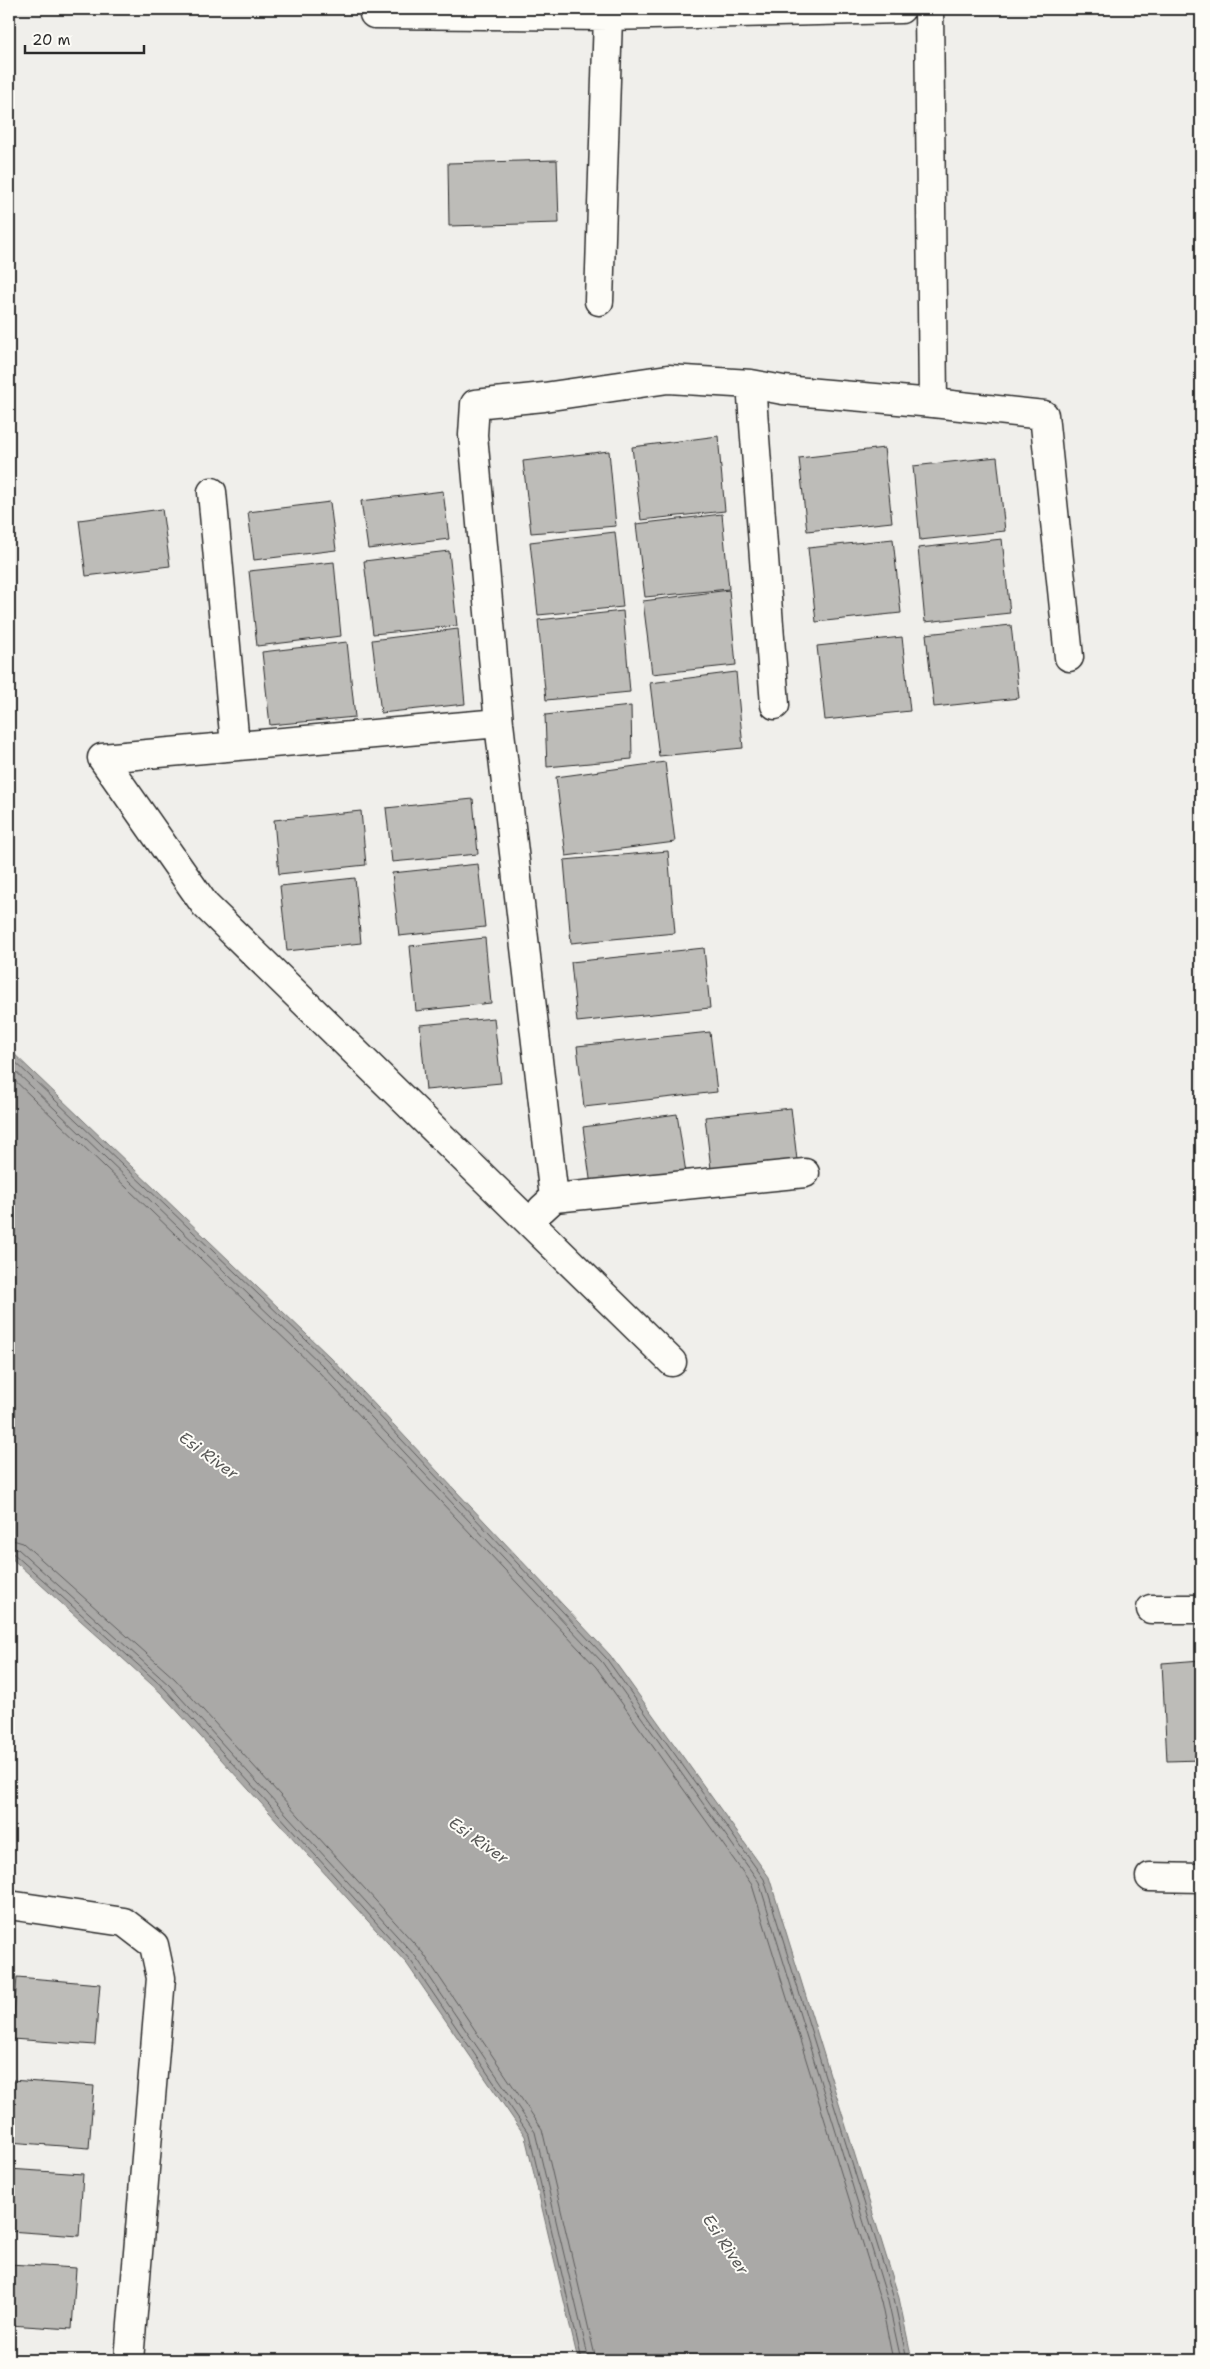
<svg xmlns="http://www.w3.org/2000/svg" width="1210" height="2369" viewBox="0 0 1210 2369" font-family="'Shantell Sans',sans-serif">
<rect width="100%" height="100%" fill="#f0efeb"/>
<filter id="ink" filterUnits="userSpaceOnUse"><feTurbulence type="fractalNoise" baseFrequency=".02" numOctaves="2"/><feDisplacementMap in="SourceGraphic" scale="10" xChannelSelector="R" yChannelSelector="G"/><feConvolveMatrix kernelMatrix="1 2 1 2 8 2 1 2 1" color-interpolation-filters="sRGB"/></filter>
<g filter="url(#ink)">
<path fill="#aaa9a7" stroke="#777775" d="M9,1049L331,1358L610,1655L769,1877L899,2298L912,2360H578L525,2136L407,1964L161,1693L9,1556Z"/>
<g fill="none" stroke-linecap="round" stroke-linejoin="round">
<path stroke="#5e5d5d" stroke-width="1" d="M9,1056L328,1361L606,1658L764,1879L894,2299L907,2360
M9,1065L323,1366L602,1662L759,1882L888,2301L901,2360
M9,1075L318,1371L596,1667L752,1885L881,2302L893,2360
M9,1539L23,1543L175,1679L423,1953L542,2129L596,2360
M9,1546L18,1549L169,1685L416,1957L535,2132L589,2360
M9,1553L14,1554L165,1689L411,1961L529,2134L582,2360"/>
</g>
<path fill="#bdbcb8" stroke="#2b2b2b" d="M557,160L559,223L449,226L448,163Z
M718,436L725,511L641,520L632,447Z
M884,448L892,522L807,531L799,458Z
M609,451L616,526L531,533L523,461Z
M997,457L1005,531L920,540L913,466Z
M443,491L449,539L368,549L361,501Z
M330,502L336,550L254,560L248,512Z
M162,509L170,566L86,576L79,520Z
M722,514L729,589L645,597L636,524Z
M615,532L623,607L538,615L530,542Z
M893,539L901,613L816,622L808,548Z
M1002,539L1010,613L925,622L918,548Z
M449,551L457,626L373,634L364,561Z
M334,562L341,636L257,646L249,571Z
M729,590L736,665L652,674L643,601Z
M623,611L630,692L546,700L538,620Z
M1011,625L1019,698L934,707L926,634Z
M458,629L465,704L381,713L372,640Z
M902,637L910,711L825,720L817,646Z
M347,642L355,717L270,725L262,652Z
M736,672L743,748L659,756L650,683Z
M631,706L632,759L547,767L545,715Z
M665,762L675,842L566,856L556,777Z
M473,799L478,854L392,862L386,808Z
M361,811L366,865L279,874L274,820Z
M668,851L675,933L571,943L564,860Z
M478,864L485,927L399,936L392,873Z
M355,878L361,943L287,951L280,886Z
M485,938L491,1003L416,1011L410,946Z
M704,948L710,1008L577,1022L571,962Z
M494,1018L501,1083L426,1090L420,1025Z
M710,1032L717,1092L584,1107L577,1046Z
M791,1108L797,1160L711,1169L705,1117Z
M677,1114L686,1173L591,1186L583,1127Z
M1201,1660V1760L1167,1761L1162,1663Z
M17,1977L100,1984L95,2045L12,2039Z
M11,2080L94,2086L89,2148L9,2142Z
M9,2169L83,2174L79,2236L9,2231Z
M9,2264L76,2268L72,2329L9,2325Z
M9,2353L67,2357V2360H9Z"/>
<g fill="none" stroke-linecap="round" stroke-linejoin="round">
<g stroke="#2b2b2b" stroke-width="31">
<path id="minor" d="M374,14L608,16L901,9
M599,301L608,16
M751,384L775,705
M933,403L1044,415L1069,657
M212,492L235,745
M499,723L102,758L205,905L672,1362
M554,1198L499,723L473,435L475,404L544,397L668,379L751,384L783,390L933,403L929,9
M542,1209L554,1198L805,1173
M1151,1609H1201
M1150,1877L1201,1878
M9,1905L124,1922L154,1945L161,1978L129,2360"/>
</g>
<use href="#minor" stroke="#fdfcf7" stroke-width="28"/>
</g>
</g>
<g text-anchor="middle" stroke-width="4" stroke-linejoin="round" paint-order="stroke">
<g font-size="16" font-style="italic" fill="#575756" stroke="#fdfcf7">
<text transform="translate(209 1455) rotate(36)" y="6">Esi River</text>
<text transform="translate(479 1840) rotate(35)" y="6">Esi River</text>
<text transform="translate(726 2244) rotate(56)" y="6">Esi River</text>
</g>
</g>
<rect width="1210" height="2369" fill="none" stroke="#fdfcf7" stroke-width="30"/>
<rect x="15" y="15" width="1180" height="2339" fill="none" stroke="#2b2b2b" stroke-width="2" filter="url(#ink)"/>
<path d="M25 45v8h119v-8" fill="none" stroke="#2b2b2b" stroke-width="2.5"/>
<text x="32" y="45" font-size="15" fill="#2b2b2b" stroke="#fdfcf7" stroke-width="4" paint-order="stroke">20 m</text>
</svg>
